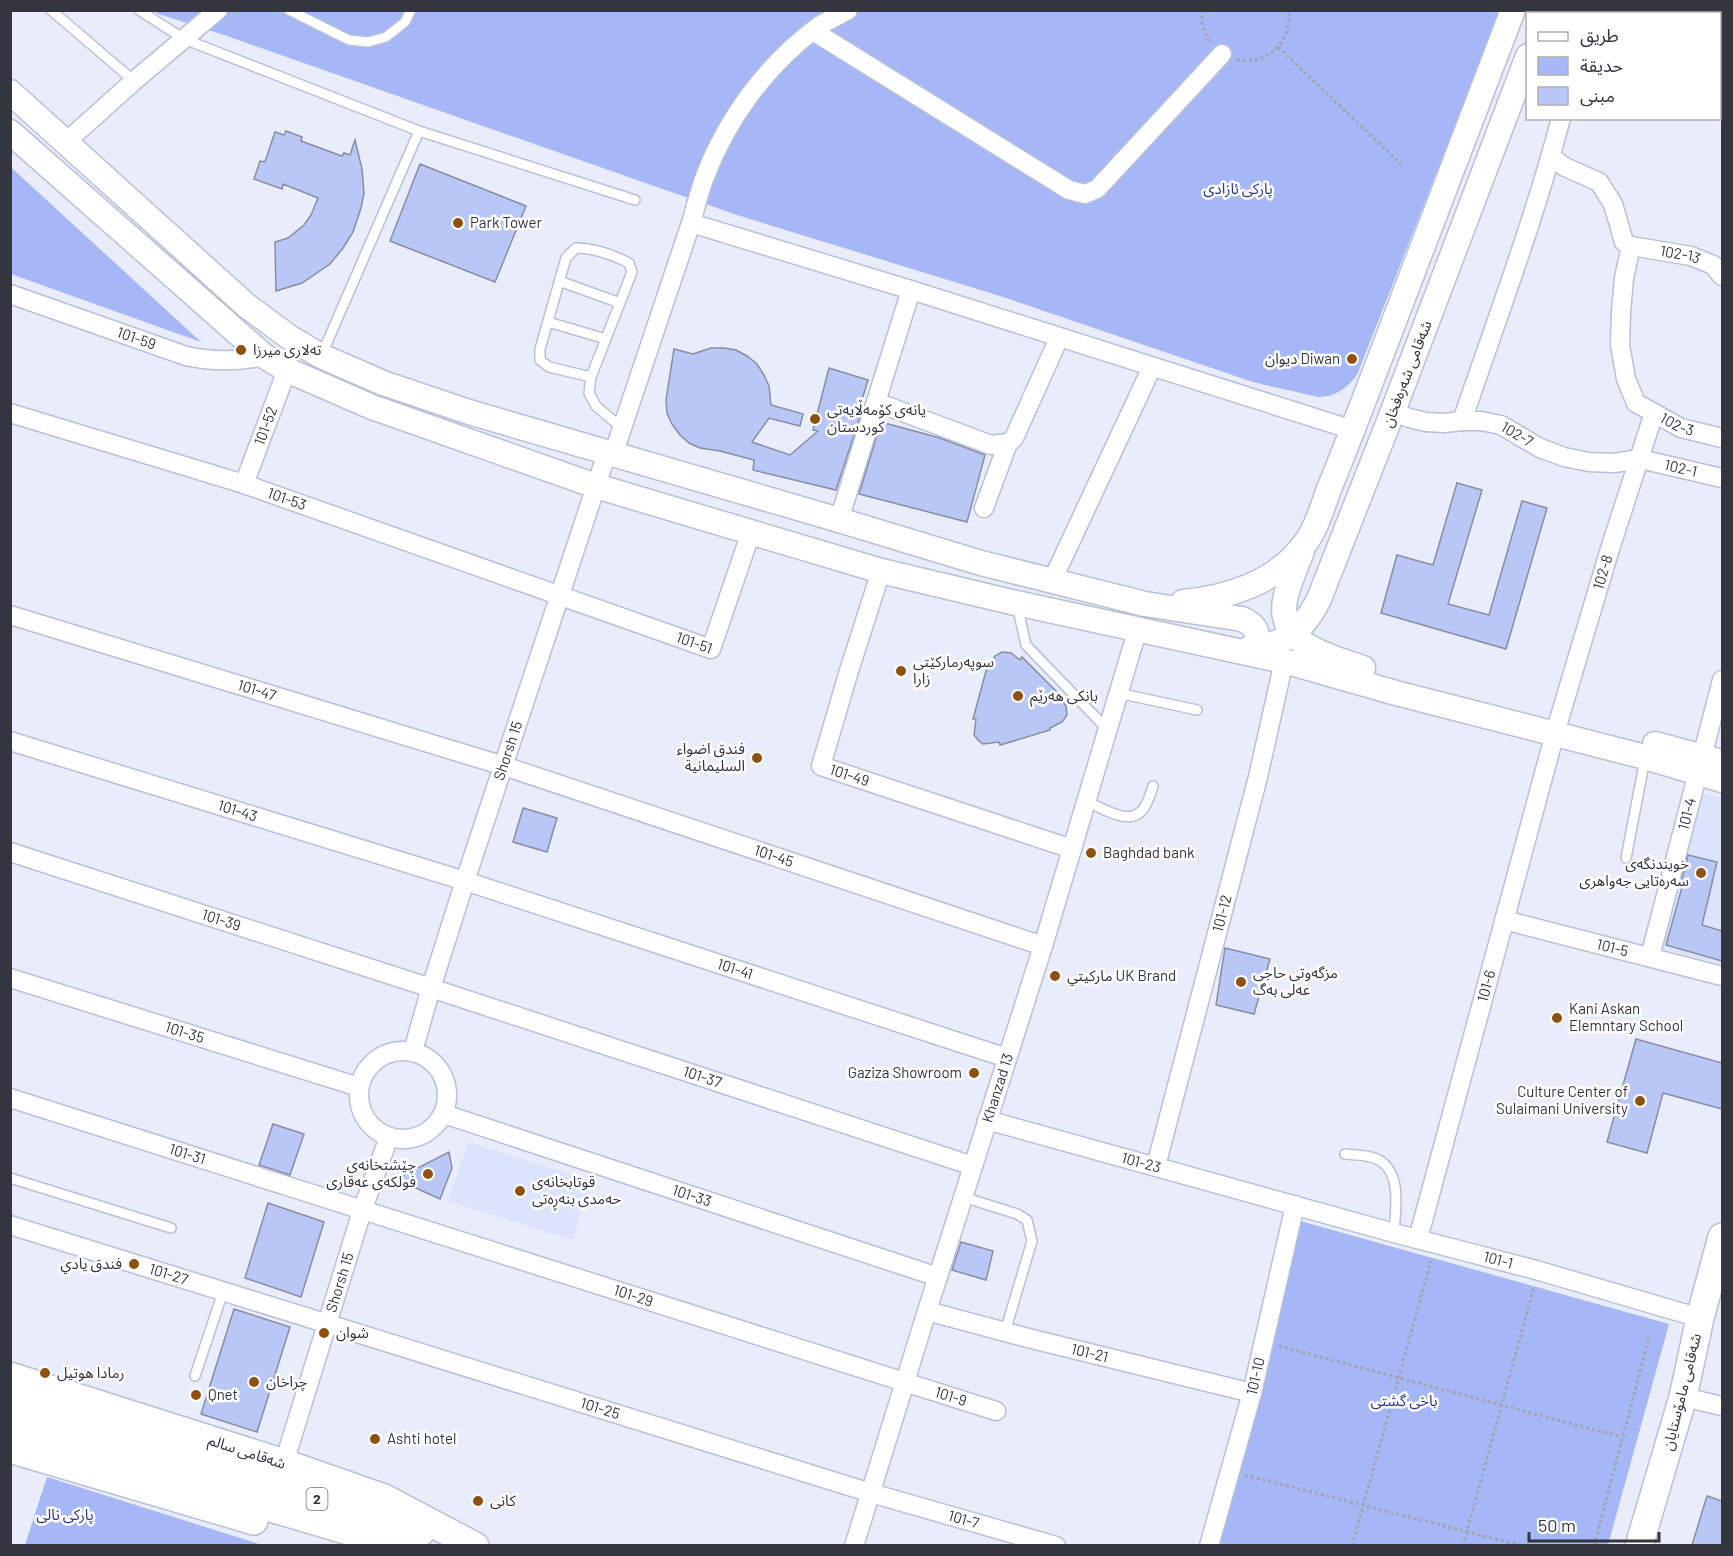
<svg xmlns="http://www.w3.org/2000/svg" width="1733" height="1556" viewBox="0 0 1733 1556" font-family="Barlow,'Noto Sans Arabic',sans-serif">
<rect width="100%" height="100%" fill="#e8ecfb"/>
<path fill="#dce4fd" d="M1701,793L1722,798V964L1661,949Z
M468,1142L592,1181L572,1240L448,1201Z"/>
<path fill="#a5b7f6" d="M154,11H1500L1357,375C1347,388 1335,397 1318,397L1253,382L1003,297L734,214L224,35L159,14Z
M11,167L15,171L201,342L11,274Z
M1300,1221L1669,1324L1608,1545L1217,1546Z
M47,1477L262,1545H25Z"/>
<path fill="#b9c7f7" stroke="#878ea3" stroke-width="1.5" d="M286,131L302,137L301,141L342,156L344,153L350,155L355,140L362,169L364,193L361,208L353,232L343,248L330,264L302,283L276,291L275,242L288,238L304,225L311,215L318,198L283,184L282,189L254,179L260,161L265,162L275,132L284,135Z
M420,164L526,206L495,282L390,241Z
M711,348H724L736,350L747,356L757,364L764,375L769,386L771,405L803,414L800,426L769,418L752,442L790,455L818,431L813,430L829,368L868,380L857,416L860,417L836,490L753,470L754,460L720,451L700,448L689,443L680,435L672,424L667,413L666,400L674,349L693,354Z
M881,422L940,438L985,455L967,522L859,494Z
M1457,483L1482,490L1448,604L1489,615L1522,501L1547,508L1506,649L1381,613L1397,555L1433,565Z
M1002,652L1011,653L1020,660L1022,657L1059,694L1058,695L1066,706L1067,715L1062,722L1050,728V730L1000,745L999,742L983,744L979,741L974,735L976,719H973L986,671L995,656Z
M523,808L557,818L547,852L513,842Z
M1688,855L1717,862L1702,925L1722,931V961L1666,945L1684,880L1682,879Z
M1225,948L1270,959L1254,1014L1216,1005Z
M1636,1039L1722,1063V1109L1663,1093L1647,1153L1607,1142Z
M273,1124L304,1134L290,1175L259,1165Z
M449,1152L452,1168L440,1199L396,1179Z
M268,1203L324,1222L301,1297L245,1278Z
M961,1242L993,1251L986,1280L952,1270Z
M234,1309L290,1327L257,1432L201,1414Z
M1707,1496L1722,1501V1545H1692Z"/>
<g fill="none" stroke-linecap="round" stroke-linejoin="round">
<g stroke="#b9c0d7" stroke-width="12">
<path id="service" d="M51,10L134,81
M139,10L184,39L419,131L635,200
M289,10L349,40L368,42L386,37L405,22L411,10
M559,281L620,303
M548,322L606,339
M322,354L419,131
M591,377L549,367L540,360V349L566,258L576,248C595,248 613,255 629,263L632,272L591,377L589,393L596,406L622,428
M1017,605L1026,645L1107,729
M1118,693L1197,710
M1086,801C1102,808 1131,828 1144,808C1148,802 1151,793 1153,786
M1626,858L1645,759
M1345,1154C1357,1155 1372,1155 1382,1162C1402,1177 1395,1212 1394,1233
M10,1178L171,1228
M963,1197L1017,1214L1027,1220L1032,1241L1005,1332
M195,1376L223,1292"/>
</g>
<g stroke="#b9c0d7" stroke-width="21">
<g id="minor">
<path d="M1659,10L1666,14"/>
<path d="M813,31L1069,190L1085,194L1097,189L1222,54"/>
<path d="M1720,33L1722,30"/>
<path d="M1720,48L1722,51"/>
<path d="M66,142L134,81L218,10"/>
<path d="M1551,157L1565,167L1599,182L1613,204L1624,242L1631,246"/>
<path d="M691,223C695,209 699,193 704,179C727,118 767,64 819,26C828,20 838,16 848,10"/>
<path id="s1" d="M1631,246L1624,278L1621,312L1620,345L1626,379L1636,403L1681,428L1722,438"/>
<path id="s2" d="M1631,246L1691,256L1713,265L1722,276"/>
<path id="s3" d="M10,294L186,356C213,362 237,362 264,356"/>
<path d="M876,402L991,445L1008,443L1014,438L1059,338"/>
<path id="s4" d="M1393,411L1409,418L1426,422L1444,423L1462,421H1481L1501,425L1540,448L1564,457L1589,462L1614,463L1640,459L1722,478"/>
<path id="s5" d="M10,413L244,484L711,649L751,532"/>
<path d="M1462,421C1496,321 1534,221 1561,118"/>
<path d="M613,455L691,223L911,290L1353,430"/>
<path id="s6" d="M244,484L287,370"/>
<path d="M984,508L1008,443"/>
<path d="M839,520L911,290"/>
<path id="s7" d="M881,571L848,674L821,766L1072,849"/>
<path d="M1052,581L1152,367"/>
<path id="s8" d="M10,615L504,766L1043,946"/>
<path id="s9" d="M10,741L465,881L1007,1058"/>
<path id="s10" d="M10,852L431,988L973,1166"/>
<path id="s11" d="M1504,920L1722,976"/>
<path id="s12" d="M1650,957L1722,680"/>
<path id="s13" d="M10,978L359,1087"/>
<circle cx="403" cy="1095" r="44"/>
<path id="s14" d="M413,1051L431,988L465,881L607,453"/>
<path id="s15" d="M10,1098L996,1411"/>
<path id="s16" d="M444,1114L938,1277"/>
<path id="s17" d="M987,1120L1394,1233L1536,1270L1700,1318"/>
<path id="s18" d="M1156,1166L1258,777L1284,661"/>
<path id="s19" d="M10,1225L871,1493L1056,1546"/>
<path id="s20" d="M1418,1239L1555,733L1609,552L1654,413"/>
<path id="s21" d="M927,1311L1028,1338L1252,1393"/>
<path d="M1683,1397L1722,1406"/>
<path id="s22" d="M284,1463L362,1211L389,1137"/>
<path id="s23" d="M854,1546L927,1311L1043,946L1138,628"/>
<path id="s24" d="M1209,1546L1252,1393L1295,1205"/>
</g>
</g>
<g stroke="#b9c0d7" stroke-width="27">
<path id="secondary" d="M1543,14L1545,10
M10,92L247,306L289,337L321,356L383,383L469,412L839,520L981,563L1145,604L1242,619C1255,625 1260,632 1255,646L1242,652
M10,132L264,356L287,370L372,407L596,486L881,571L1016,603L1284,661L1396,693L1645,757L1722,780
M1302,551C1296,567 1288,584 1285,600C1277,645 1331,657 1363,668
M1183,602C1227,598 1275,583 1303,546C1316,530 1322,508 1329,489C1343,455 1356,421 1369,387C1417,262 1465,136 1513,10
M1247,651C1282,645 1303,632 1319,599L1393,411L1528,56
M1655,744L1722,762"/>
</g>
<g stroke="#b9c0d7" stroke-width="30">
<path id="primary" d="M10,1376L284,1463L384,1498L475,1546
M10,1401L421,1532
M10,1424L254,1503L399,1546
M10,1449L254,1521
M1639,1546L1683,1397L1700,1318L1722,1237"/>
</g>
<path stroke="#a0a3b0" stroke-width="3" stroke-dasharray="3 3" stroke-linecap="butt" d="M1202,10V25L1210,43
M1278,47L1401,164
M1237,60C1266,67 1294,40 1288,10
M1279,1346L1622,1437
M1245,1475L1523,1546
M1352,1546L1431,1261
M1463,1546L1534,1287
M1594,1546L1649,1337"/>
<use href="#service" stroke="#fff" stroke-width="9"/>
<use href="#minor" stroke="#fff" stroke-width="18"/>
<use href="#secondary" stroke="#fff" stroke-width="24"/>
<use href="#primary" stroke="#fff" stroke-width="27"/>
</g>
<g fill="#8d520f" stroke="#fff" stroke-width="2">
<circle cx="458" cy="223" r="6"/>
<circle cx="241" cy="350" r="6"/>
<circle cx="1352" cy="359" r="6"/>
<circle cx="815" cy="419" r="6"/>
<circle cx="901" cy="671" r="6"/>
<circle cx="1018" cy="696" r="6"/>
<circle cx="757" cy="758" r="6"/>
<circle cx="1091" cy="853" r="6"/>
<circle cx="1701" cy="873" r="6"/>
<circle cx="1055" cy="976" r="6"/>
<circle cx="1241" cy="982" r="6"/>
<circle cx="1557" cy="1018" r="6"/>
<circle cx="974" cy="1073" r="6"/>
<circle cx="1640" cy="1101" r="6"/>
<circle cx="428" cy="1174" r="6"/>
<circle cx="520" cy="1191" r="6"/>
<circle cx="134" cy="1264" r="6"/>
<circle cx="324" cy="1333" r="6"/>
<circle cx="45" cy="1373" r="6"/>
<circle cx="254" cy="1382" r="6"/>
<circle cx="196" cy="1395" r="6"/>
<circle cx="375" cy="1439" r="6"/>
<circle cx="478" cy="1501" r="6"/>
</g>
<g text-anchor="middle" stroke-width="5" stroke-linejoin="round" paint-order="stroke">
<rect fill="#fff" stroke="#707279" stroke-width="1.5" x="306.5" y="1488" width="21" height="22" rx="4.5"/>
<g font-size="14" font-weight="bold" fill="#33363f">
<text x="317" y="1504">2</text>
</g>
<g font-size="15" fill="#2a358c" stroke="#fff">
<text x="1238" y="194">پارکی ئازادی</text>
<text x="1404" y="1406">باخی گشتی</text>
<text x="65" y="1520">پارکی نالی</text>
</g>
<g font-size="15" fill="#33363f" stroke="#fff" text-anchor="start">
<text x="470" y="228">Park Tower</text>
<text x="253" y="355">تەلاری میرزا</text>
<text x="1340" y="364" text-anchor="end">دیوان Diwan</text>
<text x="827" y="415">یانەی کۆمەڵایەتی<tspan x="827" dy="17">کوردستان</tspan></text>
<text x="913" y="667">سوپەرمارکێتی<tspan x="913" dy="17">زارا</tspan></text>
<text x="1030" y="701">بانکی هەرێم</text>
<text x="745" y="754" text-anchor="end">فندق اضواء<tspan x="745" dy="17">السليمانية</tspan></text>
<text x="1103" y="858">Baghdad bank</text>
<text x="1689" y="869" text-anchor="end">خویندنگەی<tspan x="1689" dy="17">سەرەتایی جەواهری</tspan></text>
<text x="1253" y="978">مزگەوتی حاجی<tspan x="1253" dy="17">عەلی بەگ</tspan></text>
<text x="1067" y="981">مارکيتي UK Brand</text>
<text x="1569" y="1014">Kani Askan<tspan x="1569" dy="17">Elemntary School</tspan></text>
<text x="962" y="1078" text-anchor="end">Gaziza Showroom</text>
<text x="1628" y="1097" text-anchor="end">Culture Center of<tspan x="1628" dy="17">Sulaimani University</tspan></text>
<text x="416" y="1170" text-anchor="end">چێشتخانەی<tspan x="416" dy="17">فولکەی عەقاری</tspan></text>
<text x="532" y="1187">قوتابخانەی<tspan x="532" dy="17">حەمدی بنەڕەتی</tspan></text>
<text x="122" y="1269" text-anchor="end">فندق يادي</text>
<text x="336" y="1338">شوان</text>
<text x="57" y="1378">رمادا هوتيل</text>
<text x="266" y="1387">چراخان</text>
<text x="208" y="1400">Qnet</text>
<text x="387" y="1444">Ashti hotel</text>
<text x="490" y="1506">کانی</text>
</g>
<g font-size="15" fill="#33363f" stroke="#fff">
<text dy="5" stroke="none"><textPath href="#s2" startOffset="50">102-13</textPath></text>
<text dy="5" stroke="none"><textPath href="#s3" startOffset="134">101-59</textPath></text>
<text transform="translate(1407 374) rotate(-69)" y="5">شەقامی شەرەفخان</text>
<text dy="5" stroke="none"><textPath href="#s1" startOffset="207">102-3</textPath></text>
<text dy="5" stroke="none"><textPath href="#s6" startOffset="62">101-52</textPath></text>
<text dy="5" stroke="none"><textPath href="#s4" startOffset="129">102-7</textPath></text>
<text dy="5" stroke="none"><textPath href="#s4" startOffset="300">102-1</textPath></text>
<text dy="5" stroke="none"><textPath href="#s5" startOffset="290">101-53</textPath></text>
<text dy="5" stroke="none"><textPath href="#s20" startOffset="692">102-8</textPath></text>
<text dy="5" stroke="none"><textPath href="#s5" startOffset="722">101-51</textPath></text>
<text dy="5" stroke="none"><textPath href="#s8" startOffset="258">101-47</textPath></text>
<text dy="5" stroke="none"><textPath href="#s14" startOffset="315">Shorsh 15</textPath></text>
<text dy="5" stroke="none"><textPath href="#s7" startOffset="234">101-49</textPath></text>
<text dy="5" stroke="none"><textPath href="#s9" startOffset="238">101-43</textPath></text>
<text dy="5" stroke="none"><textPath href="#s12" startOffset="148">101-4</textPath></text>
<text dy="5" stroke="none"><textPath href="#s8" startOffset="801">101-45</textPath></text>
<text dy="5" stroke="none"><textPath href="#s18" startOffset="261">101-12</textPath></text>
<text dy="5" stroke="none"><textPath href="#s10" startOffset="222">101-39</textPath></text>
<text dy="5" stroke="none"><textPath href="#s11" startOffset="112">101-5</textPath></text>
<text dy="5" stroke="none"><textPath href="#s9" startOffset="760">101-41</textPath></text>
<text dy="5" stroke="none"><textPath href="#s20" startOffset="262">101-6</textPath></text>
<text dy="5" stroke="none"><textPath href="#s13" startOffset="183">101-35</textPath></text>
<text dy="5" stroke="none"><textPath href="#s10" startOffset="728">101-37</textPath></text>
<text dy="5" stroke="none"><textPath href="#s23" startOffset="480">Khanzad 13</textPath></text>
<text dy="5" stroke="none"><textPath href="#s15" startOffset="186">101-31</textPath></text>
<text dy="5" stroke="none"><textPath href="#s17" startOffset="160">101-23</textPath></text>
<text dy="5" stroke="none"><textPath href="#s16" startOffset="261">101-33</textPath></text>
<text dy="5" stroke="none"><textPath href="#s17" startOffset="530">101-1</textPath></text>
<text dy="5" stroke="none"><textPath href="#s19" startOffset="166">101-27</textPath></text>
<text dy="5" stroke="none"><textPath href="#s22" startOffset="189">Shorsh 15</textPath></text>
<text dy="5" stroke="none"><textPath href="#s15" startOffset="654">101-29</textPath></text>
<text dy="5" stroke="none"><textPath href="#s21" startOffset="168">101-21</textPath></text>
<text dy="5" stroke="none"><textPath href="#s24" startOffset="176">101-10</textPath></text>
<text transform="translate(1682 1392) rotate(-76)" y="5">شەقامی مامۆستایان</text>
<text dy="5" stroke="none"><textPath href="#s15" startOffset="987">101-9</textPath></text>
<text dy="5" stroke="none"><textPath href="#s19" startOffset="618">101-25</textPath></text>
<text transform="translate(247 1452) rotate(18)" y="5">شەقامی سالم</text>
<text dy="5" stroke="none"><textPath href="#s19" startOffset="998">101-7</textPath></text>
</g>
</g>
<rect width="1733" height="1556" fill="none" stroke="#33363f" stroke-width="24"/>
<rect x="1526" y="12" width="195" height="108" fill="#ffffff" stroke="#adafb2" stroke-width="1.5"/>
<rect x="1538" y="32" width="30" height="9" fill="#ffffff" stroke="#adafb2" stroke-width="1.5"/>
<text x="1580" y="42" font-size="18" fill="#33363f">طريق</text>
<rect x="1538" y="57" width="30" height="18" fill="#a5b7f6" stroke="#adafb2" stroke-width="1.5"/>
<text x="1580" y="72" font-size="18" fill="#33363f">حديقة</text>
<rect x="1538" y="87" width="30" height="18" fill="#b9c7f7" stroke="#adafb2" stroke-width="1.5"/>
<text x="1580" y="102" font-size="18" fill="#33363f">مبنى</text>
<path d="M1529 1532v9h130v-9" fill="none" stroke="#33363f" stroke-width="3"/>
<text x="1538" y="1532" font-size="18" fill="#33363f" stroke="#ffffff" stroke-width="4.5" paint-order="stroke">50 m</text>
</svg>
